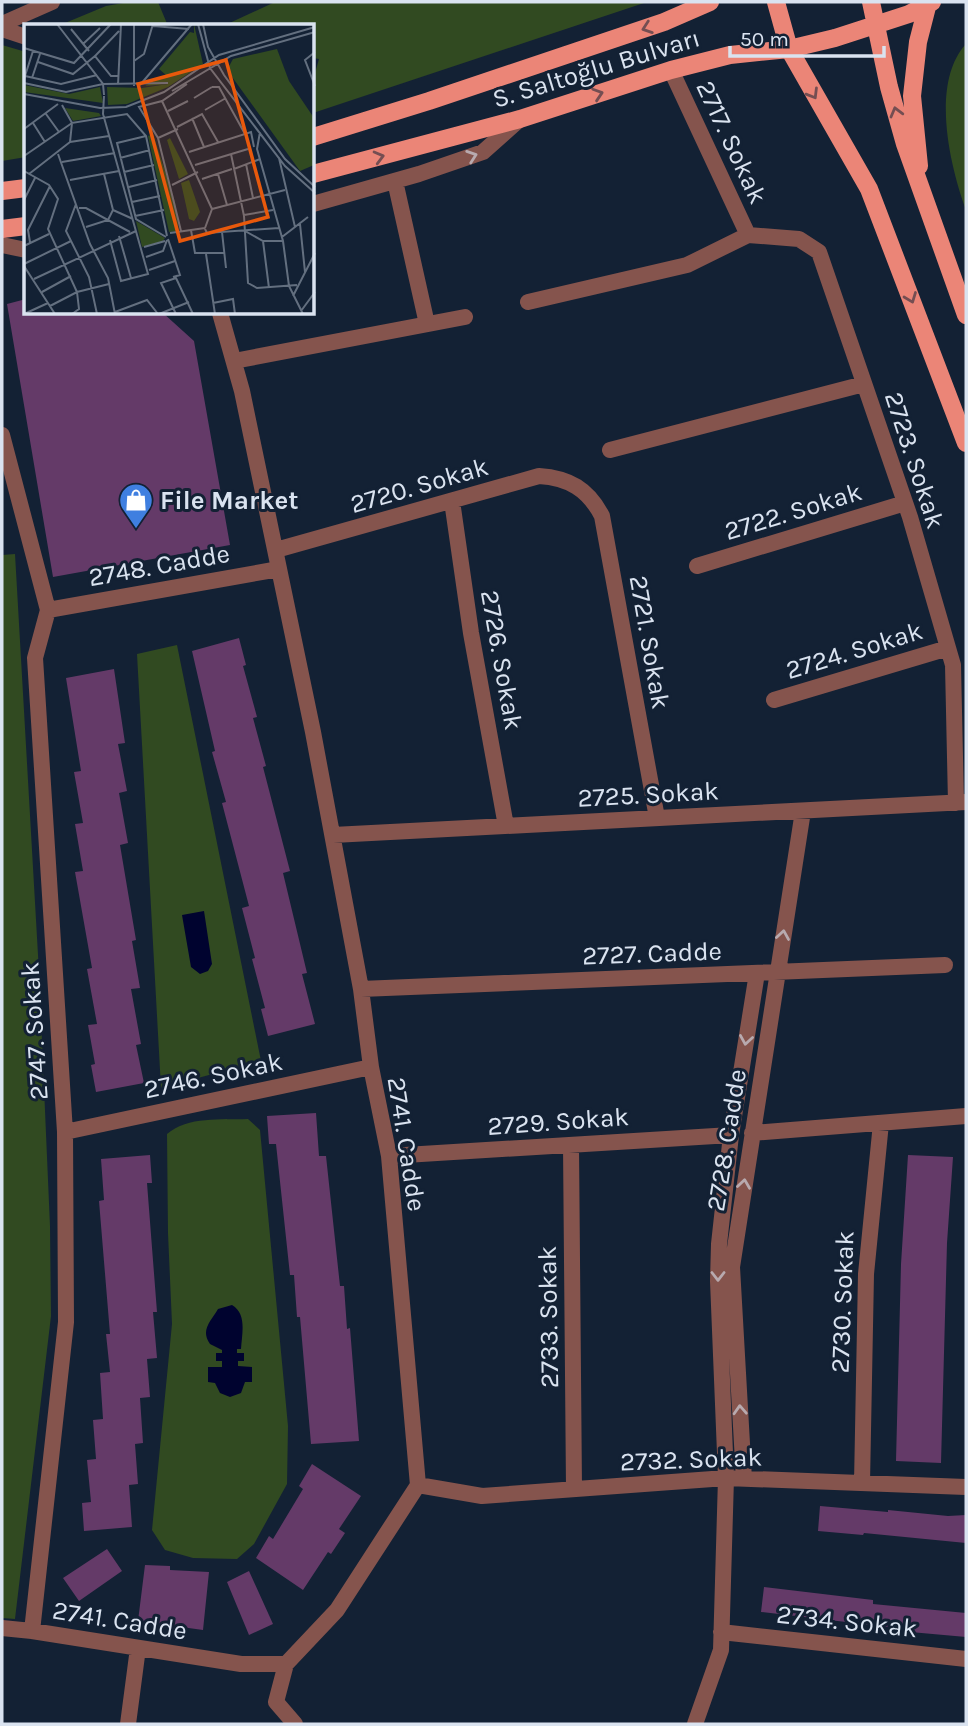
<svg xmlns="http://www.w3.org/2000/svg" width="968" height="1726" viewBox="0 0 968 1726" font-family="Karla,sans-serif">
<rect width="100%" height="100%" fill="#132134"/>
<path fill="#314a21" d="M129,2H158L168,26H64L65,23L106,6Z
M275,2H647L313,113V80L319,59L313,58V26H223Z
M966,44V210C950,166 930,83 966,44Z
M2,45L26,52V157L2,161Z
M15,554L39,972L50,1226L51,1316L15,1619L2,1618V555Z
M177,645L261,1061L161,1088L137,654Z
M248,1119L260,1130L288,1426L287,1484L254,1544L237,1559L193,1558L165,1550L152,1530L172,1324L168,1233L167,1134C188,1116 221,1120 248,1119Z"/>
<path fill="#00032f" d="M204,911L212,964L208,971L200,974L191,967L182,915Z
M232,1305C247,1314 242,1333 241,1349H237V1353H244V1361H238V1366L252,1367V1382H245L241,1393L230,1397L220,1393L215,1383L208,1382V1367H222V1361H216V1353H222V1350L210,1344C200,1330 211,1321 218,1309Z"/>
<path fill="#643a68" d="M26,299V313H163L194,341L230,545L53,577L7,304Z
M239,638L246,665L243,666L257,717L253,718L266,766L263,767L290,871L283,873L307,973L302,974L315,1024L268,1036L261,1009L265,1008L252,959L255,958L242,908L249,906L222,803L226,802L212,752L215,751L192,651Z
M114,669L125,743L118,744L127,791L119,793L128,843L120,845L136,940L132,941L140,988L131,989L141,1044L136,1045L144,1083L96,1092L91,1065L95,1064L88,1025L97,1024L87,969L92,968L75,872L83,871L75,824L83,823L74,772L81,771L66,678Z
M316,1113L319,1156H326L340,1286H344L347,1329L350,1328L359,1441L311,1444L300,1317H297L294,1275H290L276,1144H269L267,1116Z
M150,1155L152,1183H147L157,1312H153L157,1358L147,1359L150,1397L140,1398L143,1443L135,1444L138,1484L129,1485L132,1527L84,1531L82,1503L91,1502L87,1460L96,1459L93,1420L103,1419L100,1373L110,1372L106,1334H110L99,1201L104,1200L101,1159Z
M908,1155L953,1157L947,1243L941,1463L896,1461L901,1264Z
M312,1464L361,1496L339,1529L345,1533L331,1554L328,1552L303,1590L256,1558L269,1536L273,1539L303,1489L299,1486Z
M820,1506L888,1512V1510L948,1516L966,1515V1543L864,1533L863,1535L818,1531Z
M107,1549L122,1571L79,1601L63,1578Z
M145,1565L170,1566V1570L209,1572L203,1630L138,1621Z
M249,1571L273,1624L249,1635L227,1582Z
M764,1587L873,1600V1604L966,1613V1637L888,1630V1627L761,1612Z"/>
<g fill="none" stroke-linecap="round" stroke-linejoin="round">
<path stroke="#85544d" stroke-width="16" d="M2,24L52,2
M2,29L26,37
M671,70L748,235
M395,181L427,324
M313,204L419,174L483,152L520,119
M748,235L799,239L819,252L910,517L953,665L956,803
M2,245L26,250
M528,302L687,265L748,235
M234,361L465,317
M2,435L48,610L35,658L65,1132L66,1322L32,1631
M610,450L864,384
M452,501L471,633L506,826
M276,550L539,476C569,478 588,489 602,516L657,818
M697,566L905,503
M48,610L279,569
M774,700L948,648
M333,835L966,802
M361,989L945,965
M65,1132L371,1067
M752,1133L966,1116
M571,1145L574,1489
M389,1156L731,1135
M744,1479L732,1267L803,811
M862,1483L866,1274L881,1123
M418,1485L482,1496L726,1478L966,1487
M2,1628L32,1631L241,1664H286L337,1610L418,1485L389,1156L371,1067L361,989L313,732L242,391L220,313
M721,1632L966,1659
M286,1664L276,1702L295,1724
M128,1724L138,1648
M695,1724L721,1650L726,1478L718,1281L719,1244L731,1135L757,973"/>
<path stroke="#eb8577" stroke-width="18" d="M776,2L789,49L869,189L966,443
M871,2L889,87L905,144L966,315
M313,137L429,101L664,22L710,2
M919,166L912,96L918,42L928,3
M313,174L520,119L671,70L730,55L789,49L835,38L909,14L932,2
M2,191L26,188
M2,229L26,226"/>
</g>
<defs><path id="oneway-chevron" d="M-2-3.5L2.5 0L-2 3.5" fill="none" stroke-width="1.6" stroke-linecap="round" stroke-linejoin="round" transform="scale(1.75)"/></defs>
<g stroke="#744e52">
<use href="#oneway-chevron" transform="translate(647 28) rotate(161)"/>
<use href="#oneway-chevron" transform="translate(598 94) rotate(-18)"/>
<use href="#oneway-chevron" transform="translate(813 94) rotate(59)"/>
<use href="#oneway-chevron" transform="translate(896 112) rotate(-105)"/>
<use href="#oneway-chevron" transform="translate(379 157) rotate(-15)"/>
<use href="#oneway-chevron" transform="translate(911 298) rotate(69)"/>
</g>
<g stroke="#b8aaaf">
<use href="#oneway-chevron" transform="translate(472 156) rotate(-19)"/>
<use href="#oneway-chevron" transform="translate(783 935) rotate(-81)"/>
<use href="#oneway-chevron" transform="translate(746 1040) rotate(99)"/>
<use href="#oneway-chevron" transform="translate(744 1184) rotate(-82)"/>
<use href="#oneway-chevron" transform="translate(718 1276) rotate(90)"/>
<use href="#oneway-chevron" transform="translate(740 1410) rotate(-93)"/>
</g>
<defs>
<g id="shop-pin" transform="scale(1.75)"><path d="M0 17L-7.5 6A9.5 9.5 0 1 1 7.5 6Z" fill="#3f7fe0" stroke="#132134"/><path d="M-5-2.5h2.3a2.7 3.5 0 0 1 5.4 0H5L5.5 6h-11ZM-1.5-2.5h3a1.5 2.3 0 0 0-3 0Z" fill="#fff"/></g>
</defs>
<g fill-rule="evenodd">
<use href="#shop-pin" x="136" y="500"/>
</g>
<g text-anchor="middle" stroke-width="6" stroke-linejoin="round" paint-order="stroke">
<g font-size="26" fill="#dae3f0" stroke="#132134">
<text transform="translate(596 68) rotate(-17)" y="9">S. Saltoğlu Bulvarı</text>
<text transform="translate(732 142) rotate(65)" y="9">2717. Sokak</text>
<text transform="translate(915 460) rotate(72)" y="9">2723. Sokak</text>
<text transform="translate(419 485) rotate(-16)" y="9">2720. Sokak</text>
<text transform="translate(793 511) rotate(-17)" y="9">2722. Sokak</text>
<text transform="translate(159 565) rotate(-10)" y="9">2748. Cadde</text>
<text transform="translate(650 642) rotate(80)" y="9">2721. Sokak</text>
<text transform="translate(854 650) rotate(-17)" y="9">2724. Sokak</text>
<text transform="translate(502 660) rotate(80)" y="9">2726. Sokak</text>
<text transform="translate(648 794) rotate(-3)" y="9">2725. Sokak</text>
<text transform="translate(652 953) rotate(-2)" y="9">2727. Cadde</text>
<text transform="translate(34 1031) rotate(-94)" y="9">2747. Sokak</text>
<text transform="translate(213 1075) rotate(-12)" y="9">2746. Sokak</text>
<text transform="translate(558 1121) rotate(-4)" y="9">2729. Sokak</text>
<text transform="translate(726 1140) rotate(-81)" y="9">2728. Cadde</text>
<text transform="translate(407 1144) rotate(81)" y="9">2741. Cadde</text>
<text transform="translate(842 1302) rotate(-88)" y="9">2730. Sokak</text>
<text transform="translate(548 1317) rotate(-91)" y="9">2733. Sokak</text>
<text transform="translate(691 1459) rotate(-2)" y="9">2732. Sokak</text>
<text transform="translate(120 1620) rotate(9)" y="9">2741. Cadde</text>
<text transform="translate(847 1621) rotate(6)" y="9">2734. Sokak</text>
</g>
<g font-size="26" font-weight="bold" fill="#dae3f0" stroke="#132134" text-anchor="start">
<text x="160" y="509">File Market</text>
</g>
</g>
<g transform="translate(24 24)">
<rect width="290" height="290" fill="#132134"/>
<path d="M170,0L179,40L144,63L103,80L84,81L83,63L118,64L144,60L121,62L142,51L135,45L166,8L170,9ZM253,25L265,57L290,94V141L276,147L203,46L209,35ZM0,61L45,70L76,63L79,79L0,68ZM41,84L75,89L77,92L49,97ZM129,110L151,178L155,207L145,208L124,112ZM146,114L164,150L155,155L143,116ZM165,156L176,188L170,197L165,195L157,159ZM112,197L141,214L139,217L118,223Z" fill="#314a21"/>
<path fill="none" stroke="#636f7f" stroke-width="2" d="M33,0L79,60L80,71M174,0L186,44L261,142L291,169M179,0L184,23L200,51L261,135L291,163M129,2L165,5M47,5L65,27M59,20L76,4M0,24L50,39L87,0M291,28L281,36L291,62M110,37L120,30L129,0M14,38L49,50L71,32M1,52L37,60L73,51M94,52H87L71,32L95,7M8,54L16,30M0,55L9,27M0,59L42,68L79,60L144,59M94,61L97,0M116,61L168,0M110,62V0M188,63H195L221,110M148,67L207,32L291,8M0,70L76,84L102,83L140,68L195,31L291,3M80,72L79,90L124,250L97,257L86,216M170,74L188,63M138,77L188,185L181,204M38,81L48,99L103,90L122,112L143,212M181,86L202,74M144,87L164,77M22,90L35,108M168,94L180,123M9,99L21,118M153,103L178,90L194,118M0,105L34,80M236,108L233,125L259,217L265,262L279,290M122,112L93,119L112,195L142,213M134,114L154,105M46,118L85,112M165,128L227,108L230,123M34,130L66,220L84,254L91,290M207,130L220,192L224,259L233,264L273,261M0,132L48,99M96,134L126,126M255,134L271,203M38,138L91,129M222,140L229,174M171,141L224,125M210,145L236,135M0,147L25,161L34,175L24,205L53,268L55,285L48,290M100,148L130,141M5,150L46,118L48,99M194,150L203,181M178,155L208,145M46,156L95,147M148,161L174,148M105,163L133,156M0,176L11,154M108,178L136,172M52,180L42,207L65,253L73,290M55,184H62L106,208M188,185L261,166M89,186L109,195M220,191L249,186M111,192L140,186M276,200L281,248M62,203L84,196L89,186L80,150M181,205L183,209L255,204M167,206L171,229H201M157,207L134,114L115,83L138,77L163,60M221,207L239,217H259M198,208L202,244M146,209L181,204M95,212L107,254M258,213L284,193M144,215L156,251L149,253M239,217L245,264M6,218L4,206L26,162M0,222L25,210M120,223L141,217M182,230L191,290M122,233L139,227L143,216M0,240L47,217M0,242L31,290M125,246L151,237M10,255L112,207M18,268L47,252M269,272L291,229M189,279L209,275L211,290M26,282L53,268L85,260M277,287L291,268M91,288L123,276L134,290M0,290L24,279M135,290L165,278M152,290L137,259L152,254L169,290"/>
<path fill="#e8590c" fill-opacity="0.15" stroke="#e8590c" stroke-width="3.5" d="M202,36L244,193L156,217L114,60Z"/>
<rect width="290" height="290" fill="none" stroke="#dae3f0" stroke-width="3.5"/>
</g>
<rect width="968" height="1726" fill="none" stroke="#dae3f0" stroke-width="7"/>
<path d="M730 46v10h154v-10" fill="none" stroke="#dae3f0" stroke-width="3.5"/>
<text x="740" y="46" font-size="21" fill="#dae3f0" stroke="#132134" stroke-width="5" paint-order="stroke">50 m</text>
</svg>
